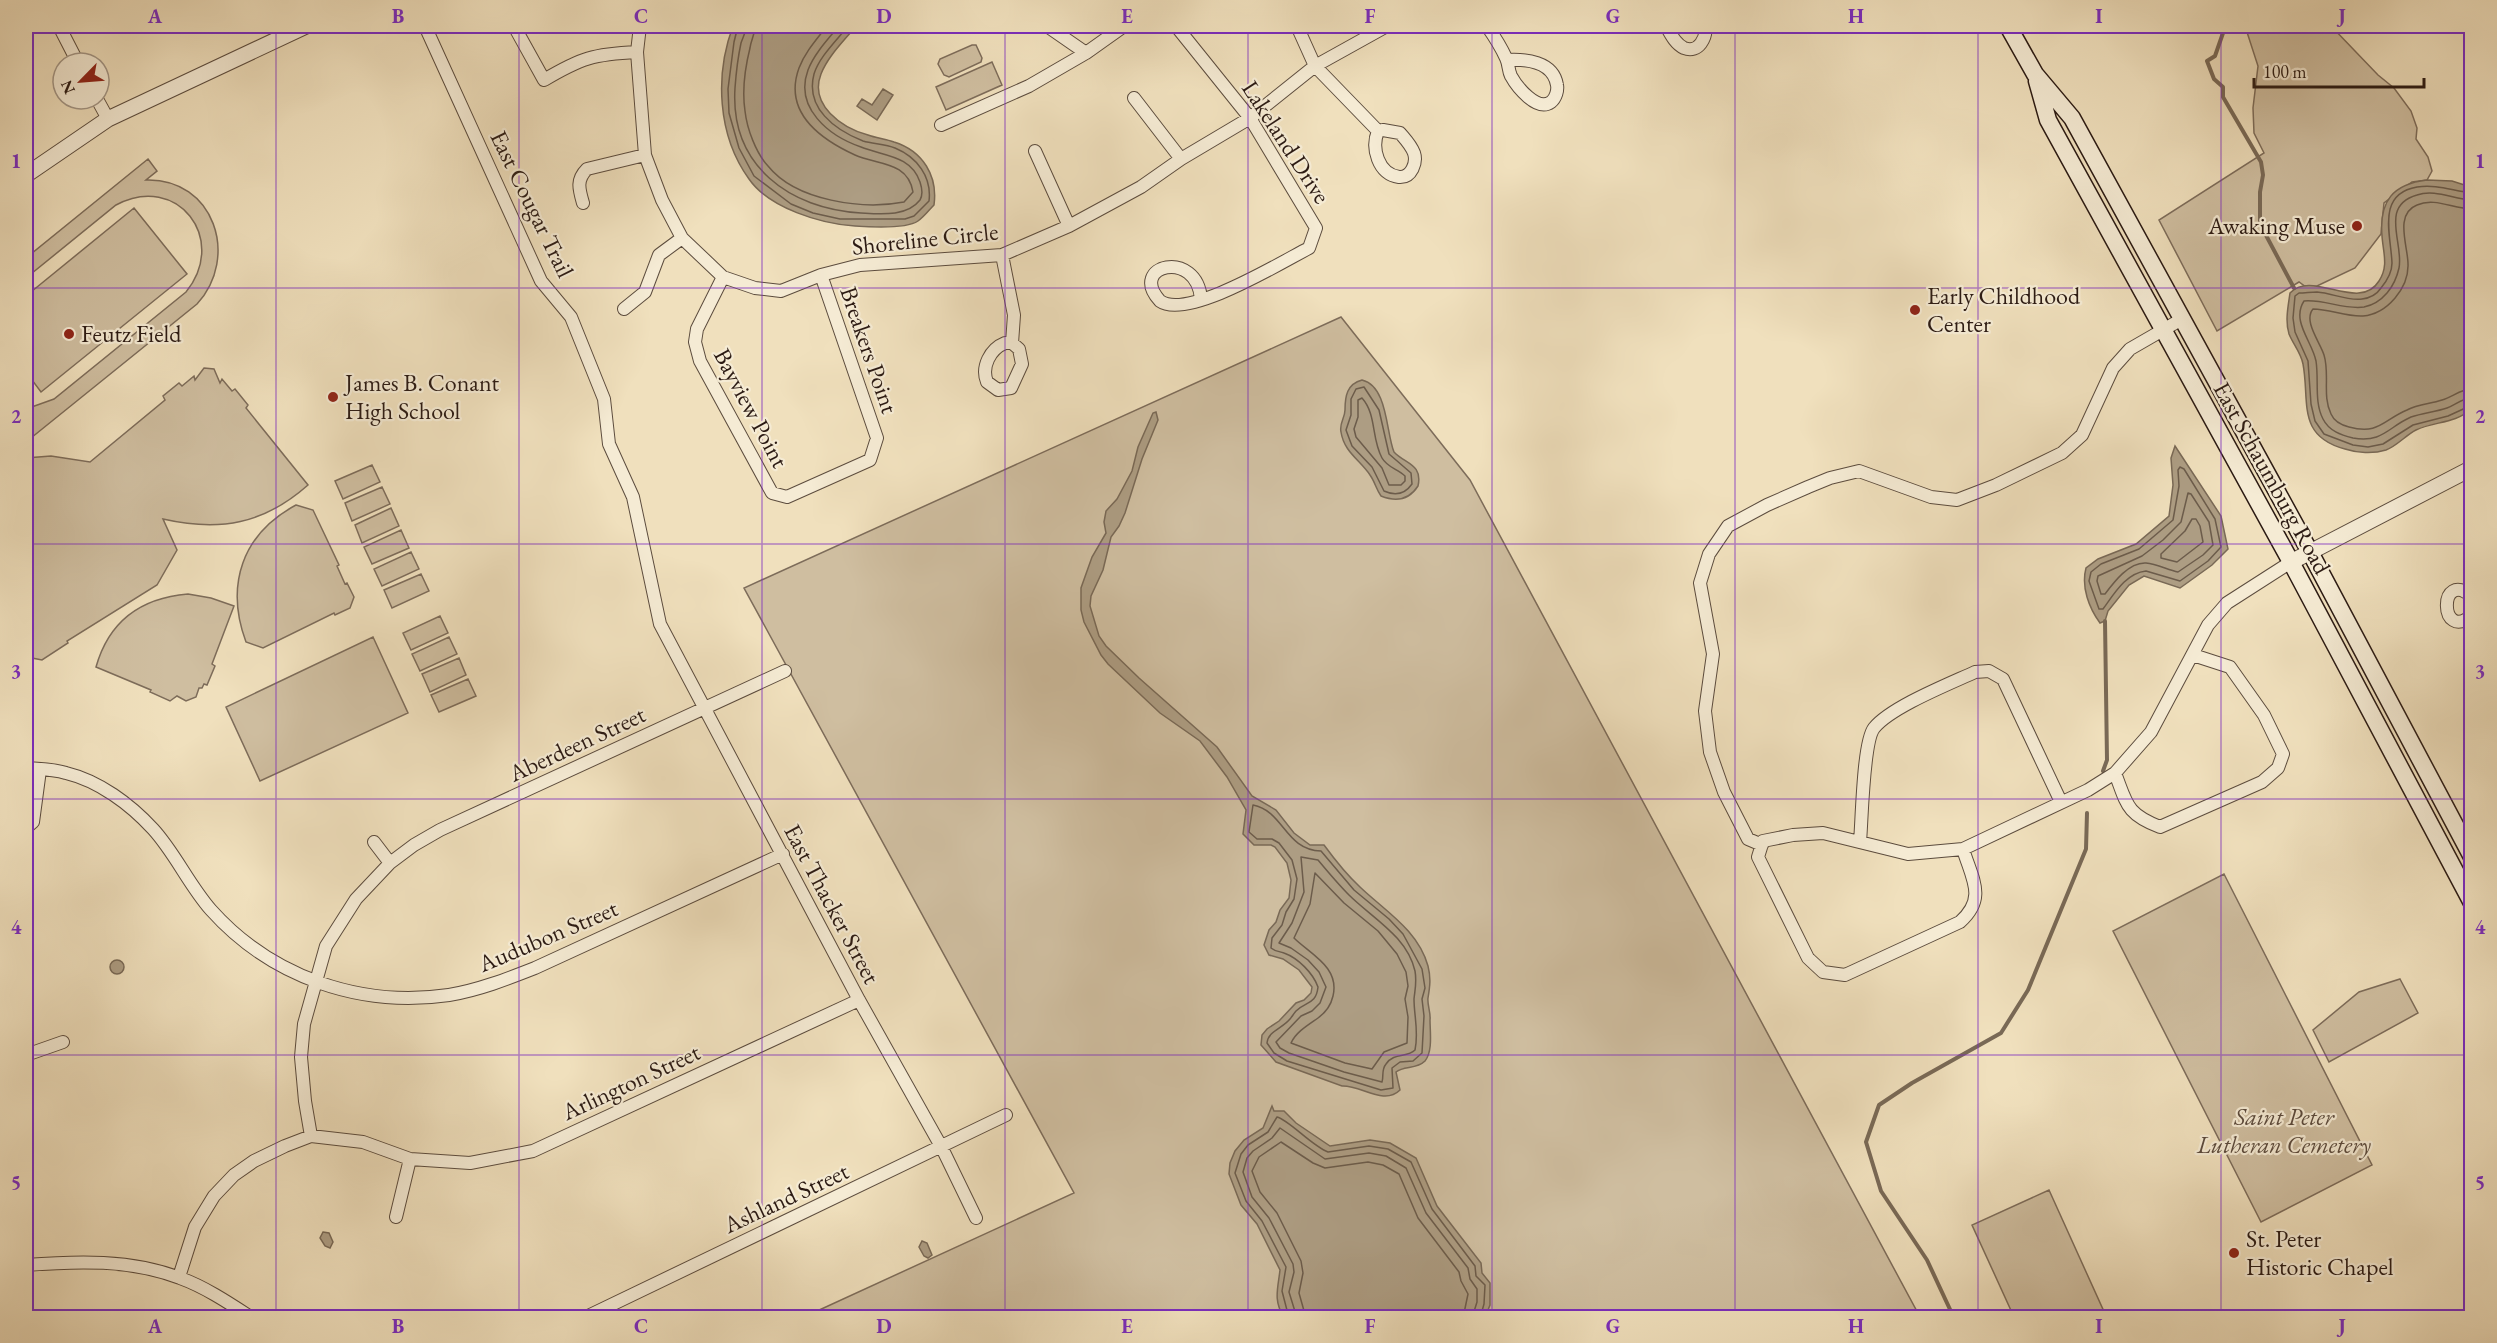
<svg xmlns="http://www.w3.org/2000/svg" width="2497" height="1343" viewBox="0 0 2497 1343" font-family="'EB Garamond',serif">
<rect width="100%" height="100%" fill="#f0e0bd"/>
<filter id="stains"><feTurbulence type="fractalNoise" baseFrequency=".00333" numOctaves="4"/><feColorMatrix values="0 0 0 0 .2 0 0 0 0 .09 0 0 0 0 .02 0 0 0 .5 -.17"/></filter>
<radialGradient id="worn" r=".72"><stop offset=".6" stop-color="#630" stop-opacity="0"/><stop offset="1" stop-color="#630" stop-opacity=".3"/></radialGradient>
<path fill="#cfbea0" stroke="#7d6c5a" stroke-width="1.5" d="M2245,26H2331L2378,75L2394,88L2411,111L2417,128L2416,139L2428,157L2432,171L2427,180L2412,182L2384,203L2381,234L2355,268L2317,286L2306,287L2299,282L2217,331L2159,220L2264,153L2254,133L2253,108L2258,66Z
M972,45H976L982,58L981,62L949,77L944,75L938,64L940,59Z
M992,62L1002,85L946,110L936,87Z
M148,159L157,171L146,180C214,178 240,257 197,304L26,442V409L54,399L186,292C229,239 177,172 116,205L26,278V258Z
M134,208L187,274L41,392L26,372V296Z
M1341,317L1470,480L1920,1317H804L1074,1193L744,588Z
M204,368L214,369L220,383L222,379L232,391L235,389L248,405L246,408L308,485C264,524 220,532 163,519L177,550L157,585L67,641L68,643L42,660L27,657L26,654V458L51,456L90,462L165,400L163,396L179,383L182,386L194,376L195,380Z
M372,465L380,482L343,499L335,481Z
M382,487L390,504L352,521L345,503Z
M296,505L313,510L339,565L337,566L345,584L347,583L354,597L350,608L335,615L334,613L263,648L246,642C225,585 242,534 296,505Z
M391,508L399,526L362,543L355,525Z
M401,530L409,548L372,564L364,547Z
M411,552L419,569L382,586L374,569Z
M421,574L429,591L392,608L384,590Z
M188,594L211,598L234,606L212,664L215,666L207,685L204,684L202,688H199L196,697L186,701L177,696L170,701L150,692L151,690L96,667C109,621 140,598 188,594Z
M440,616L448,633L411,650L403,633Z
M373,637L408,713L260,781L226,707Z
M449,637L457,654L420,671L412,654Z
M459,658L466,675L430,692L422,674Z
M468,679L476,696L439,712L431,695Z
M2224,874L2372,1165L2261,1222L2113,931Z
M2400,979L2418,1013L2329,1062L2313,1030L2359,992Z
M2049,1190L2106,1316L2104,1317H2014L1972,1225Z"/>
<path fill="#ad9d83" stroke="#796956" stroke-width="1.5" d="M733,26H856C844,41 828,56 821,74C809,105 842,128 868,135C876,138 886,139 894,142C923,151 938,176 934,205C929,210 924,217 918,221C906,229 869,227 855,226C821,224 769,208 749,179C717,135 715,74 733,26Z
M883,89L893,95L877,120L857,106L862,99L872,105Z
M2427,180L2452,181L2471,187V409C2455,424 2435,421 2416,430C2406,435 2397,446 2386,450C2373,454 2357,453 2345,449C2296,436 2310,401 2303,364C2301,353 2293,344 2289,334C2285,321 2288,307 2290,293C2312,269 2359,313 2379,281C2389,266 2383,252 2382,236C2379,201 2393,184 2427,180Z
M1362,380C1388,386 1386,433 1394,452C1405,464 1423,464 1418,486C1409,500 1396,502 1381,496C1376,489 1375,482 1370,475C1360,460 1344,452 1341,432C1339,423 1345,418 1345,410C1345,396 1347,384 1362,380Z
M1156,412L1158,420L1142,459L1125,513L1119,526L1111,537L1103,570L1091,596L1090,606L1099,636L1106,646L1139,678L1217,747L1252,796L1276,810L1294,833L1310,845H1324C1335,860 1347,875 1360,887C1385,911 1418,930 1428,966C1431,978 1430,986 1428,998C1427,1004 1431,1013 1430,1020C1430,1032 1433,1051 1425,1061C1416,1070 1404,1065 1396,1072L1400,1090C1384,1106 1361,1085 1342,1086L1276,1062L1261,1045L1262,1035L1267,1029L1279,1021L1296,1003L1304,1000L1311,993L1312,987L1299,970L1283,959L1269,955L1264,945L1269,930L1276,922L1280,910L1289,898L1291,880L1287,863L1275,847L1271,845H1254L1243,834L1246,810L1227,777L1200,741L1160,713L1108,664L1101,655L1084,622L1081,610V588L1092,557L1106,533L1104,522L1106,511L1117,499L1132,471L1138,447L1153,413Z
M2175,446L2221,516L2228,549L2212,565L2180,588L2144,576L2129,585L2108,611L2105,621L2100,623C2089,608 2081,587 2086,568L2098,559L2136,544L2169,516L2173,485L2171,458Z
M110 967a7 7 0 1 1 14 0a7 7 0 1 1-14 0Z
M1272,1106L1274,1111H1284L1296,1123L1330,1146L1370,1140L1390,1143L1416,1158L1437,1206L1481,1263L1482,1273L1490,1283V1305L1485,1317H1284C1273,1301 1278,1288 1280,1270L1257,1224L1241,1205L1229,1174L1230,1163L1235,1151L1244,1140L1263,1128Z
M323,1232L329,1233L333,1242L330,1248L325,1246L320,1238Z
M922,1241L927,1243L932,1255L928,1258L924,1256L919,1247Z"/>
<g fill="none" stroke-linecap="round" stroke-linejoin="round">
<path stroke="#6c5c4b" stroke-width="1.5" d="M738,26L734,42L728,89L729,113L739,148L754,176L791,204L813,213L840,219H905L914,216L929,201C932,177 917,157 895,148C885,144 873,144 863,141C835,130 805,108 814,74C819,57 837,40 848,26
M746,26C746,32 743,37 741,43C738,57 736,74 735,88C730,166 790,209 861,213C880,214 907,217 920,200C923,195 922,188 920,182C911,155 883,156 861,147C829,136 794,108 808,70C814,54 828,39 839,26
M755,26C755,34 751,40 750,48C745,68 742,91 745,111C747,129 756,153 768,166C796,201 863,210 904,202L913,192C908,161 877,165 855,155C820,139 783,112 799,68C805,52 817,39 827,26
M2472,193C2453,191 2437,184 2417,187C2376,194 2391,235 2392,263C2392,272 2386,282 2381,288C2377,294 2370,298 2362,299C2347,301 2332,293 2317,292C2311,292 2305,293 2299,293L2295,296L2293,318L2295,332L2308,361L2311,404L2315,421L2324,434L2353,445L2368,447L2383,444L2413,425L2448,416L2472,405
M2472,200C2453,199 2435,189 2417,195C2379,206 2404,243 2399,268C2397,277 2393,286 2387,293C2381,300 2374,305 2364,307C2344,310 2324,299 2304,301C2291,321 2312,341 2316,361C2319,380 2314,402 2323,419C2329,431 2341,435 2353,438C2383,443 2388,427 2411,417C2423,413 2435,412 2447,408C2456,405 2462,398 2472,398
M2472,209C2453,209 2435,197 2417,205C2394,214 2408,246 2408,264C2409,288 2387,314 2363,316C2346,317 2330,309 2313,309C2303,321 2320,342 2324,355C2330,374 2322,396 2331,414C2334,421 2341,425 2349,427C2379,435 2383,420 2407,410C2418,404 2430,404 2442,400C2453,397 2460,389 2472,389
M1364,387L1379,410L1389,454L1411,473L1412,484C1405,494 1395,496 1384,491L1372,467L1352,446L1346,430L1351,415V399L1356,389Z
M1362,398C1377,415 1371,438 1382,458C1387,467 1397,469 1405,476V481L1401,485H1389L1382,468L1356,437L1354,429L1358,417V400Z
M2180,467L2184,469L2215,519L2221,547L2208,561L2180,581L2146,571C2126,573 2114,594 2103,609H2099L2089,581L2091,572L2101,564L2139,549L2173,520L2179,486L2178,470Z
M2188,493L2191,494L2209,522L2213,545L2203,555L2178,572C2168,570 2157,564 2146,563C2129,562 2114,582 2105,594H2101L2097,581L2098,576L2142,556L2163,540L2181,522Z
M2192,519H2196L2200,526L2203,542L2177,562L2161,558V554L2185,531Z
M1253,805C1284,811 1285,850 1321,851L1354,890L1389,919L1403,934L1422,969L1425,988L1422,999L1424,1016L1422,1053L1413,1061L1400,1062L1392,1068L1393,1088L1381,1090L1287,1061L1274,1053L1267,1043C1268,1031 1283,1028 1290,1019C1291,1018 1295,1012 1296,1011C1306,1001 1316,1005 1318,987C1313,973 1298,958 1284,953C1279,951 1276,952 1271,948L1272,938L1282,925L1286,912L1294,899L1297,879L1292,860L1279,843L1272,839H1257L1249,832Z
M1301,857L1318,860C1328,872 1338,884 1349,895C1372,918 1407,936 1415,971C1417,982 1415,989 1414,999C1414,1016 1419,1032 1415,1050C1407,1058 1394,1052 1386,1064C1381,1070 1384,1076 1382,1082L1344,1072L1289,1053L1280,1048L1276,1042L1301,1016L1312,1011L1320,1003L1326,987L1319,972L1308,960L1291,948L1279,943L1292,923L1304,892Z
M1315,873L1344,903L1378,931L1397,954L1406,972L1408,986L1405,999L1408,1017L1407,1043L1384,1052L1372,1069L1345,1063L1291,1043C1296,1032 1308,1025 1318,1018C1325,1013 1331,1005 1333,996C1340,967 1310,954 1294,938L1310,904Z
M1289,1318L1282,1291L1286,1267L1262,1221L1246,1201L1235,1173L1241,1154L1248,1145L1268,1132L1277,1117C1289,1120 1312,1146 1328,1152L1369,1146L1388,1149L1411,1162L1432,1209L1475,1266L1476,1276L1485,1285L1484,1304L1480,1318
M1297,1318L1289,1292L1294,1272L1293,1264L1269,1218L1252,1197L1243,1172L1247,1158L1253,1151L1272,1138L1280,1128L1325,1159L1369,1153L1386,1156L1406,1168L1426,1213L1468,1268L1470,1279L1477,1289V1302L1472,1318
M1306,1318L1299,1293L1303,1273L1301,1261L1277,1213L1260,1192L1252,1171L1259,1157L1281,1142L1313,1163L1325,1168L1368,1162L1383,1165L1399,1174L1418,1218L1459,1272L1461,1281L1468,1294L1463,1318"/>
<path stroke="#796956" stroke-width="4" d="M2219,26L2223,33L2215,56L2207,61L2214,79L2223,87V97L2261,162L2263,175L2260,192V224L2294,288
M2103,771L2107,760L2105,621
M1954,1318L1927,1260L1881,1191L1866,1142L1879,1105L1912,1083L2001,1033L2028,990L2086,849L2087,813"/>
<g stroke="#5c4c3e" stroke-width="14">
<path id="minor" d="M59,26L78,63
M425,26L541,281L571,317L604,399L609,444L633,497L660,624L859,1000L942,1148L976,1218
M514,26L544,80C581,58 594,54 637,52
M640,26L637,52L645,155L662,200L682,238L723,277L755,288L781,291L821,275L860,265L1002,255L1069,226L1141,187L1181,159L1250,118L1315,66L1387,26
M1047,26L1086,53
M1176,26L1250,118L1316,228L1309,248C1280,263 1187,320 1160,301C1127,265 1197,248 1201,299
M1297,26L1315,66L1378,131
M1487,26C1494,36 1501,47 1506,58C1509,64 1508,70 1511,76C1517,87 1537,112 1551,102C1556,98 1558,90 1557,85C1553,61 1525,59 1507,60
M1666,26C1670,33 1675,44 1684,48C1699,54 1707,37 1705,26
M26,29L31,26
M1134,98L1181,159
M97,99L108,119
M941,125L1029,86L1086,53L1124,26
M1383,130L1400,133C1405,139 1411,145 1414,153C1417,162 1412,178 1399,177C1378,174 1371,148 1378,131Z
M1035,151L1069,226
M583,203C579,189 576,180 587,169L645,155
M1002,255L1014,315L1012,343
M723,277L697,329L695,342L700,361L772,493L787,497L870,460L877,438L821,275
M624,309L645,292L659,255L682,238
M1005,343H1012L1019,349L1022,364L1011,388L998,390L987,382C981,367 990,349 1005,343Z
M2472,597C2438,567 2439,644 2472,615
M26,768C39,769 53,769 66,773C99,781 130,804 153,829C175,853 189,885 211,910C271,977 360,1008 449,995C479,990 507,979 535,968L783,854
M2115,773C2127,804 2126,814 2160,827L2262,782L2278,768L2283,754L2264,715L2230,667L2193,655
M26,828L33,822L40,770
M374,842L390,863
M1860,842C1862,820 1863,742 1874,728C1891,707 1949,684 1975,672L1989,671L2003,679L2061,802
M1762,845L1748,839L1724,792L1710,752L1705,711L1713,654L1700,583L1709,554L1728,526L1767,505L1808,487L1830,478L1859,471L1931,497L1957,500L1996,485L2062,453L2082,435L2113,368L2130,349L2182,319
M1963,849C1972,879 1987,898 1960,922L1845,975L1823,972L1808,958L1758,857L1763,841L1793,835L1823,833L1908,854L1963,849L2088,790L2115,773L2151,732L2208,625L2227,603L2291,562
M26,1055L63,1042
M311,1136L305,1101L301,1057L304,1024L326,946L356,899L390,863L414,845L440,830L785,671
M396,1217L410,1159
M26,1265C76,1261 131,1259 180,1278C205,1287 229,1303 252,1318
M179,1277L195,1227L214,1196L234,1175L254,1161L285,1146L311,1136L363,1142L410,1159L470,1163L533,1151L859,1000
M584,1318L1006,1115"/>
</g>
<g stroke="#5c4c3e" stroke-width="17">
<path id="tertiary" d="M26,175L108,119L306,26
M2291,562L2472,468"/>
</g>
<g stroke="#2b1a13" stroke-width="19">
<path id="secondary" d="M2008,26L2035,74L2072,118L2310,552L2472,857
M2037,81L2048,120L2291,562L2472,903"/>
</g>
<use href="#minor" stroke="#f5ebd4" stroke-width="12"/>
<use href="#tertiary" stroke="#f5ebd4" stroke-width="15"/>
<use href="#secondary" stroke="#f5ebd4" stroke-width="16"/>
</g>
<path fill="none" stroke="#7b2cbf" stroke-width="1.5" stroke-opacity="0.55" d="M276,26V1318M519,26V1318M762,26V1318M1005,26V1318M1248,26V1318M1492,26V1318M1735,26V1318M1978,26V1318M2221,26V1318M26,288H2472M26,544H2472M26,799H2472M26,1055H2472"/>
<g fill="#8f2418" stroke="#f5ebd4" stroke-width="2">
<circle cx="2357" cy="226" r="6"/>
<circle cx="1915" cy="310" r="6"/>
<circle cx="69" cy="334" r="6"/>
<circle cx="333" cy="397" r="6"/>
<circle cx="2234" cy="1253" r="6"/>
</g>
<g text-anchor="middle" stroke-width="4.5" stroke-linejoin="round" paint-order="stroke">
<g font-size="24" fill="#2b1a13" stroke="#f5ebd4">
<text transform="translate(1286 142) rotate(57)" y="8">Lakeland Drive</text>
<text transform="translate(532 204) rotate(64)" y="8">East Cougar Trail</text>
<text transform="translate(925 239) rotate(-6)" y="8">Shoreline Circle</text>
<text transform="translate(869 350) rotate(71)" y="8">Breakers Point</text>
<text transform="translate(751 408) rotate(62)" y="8">Bayview Point</text>
<text transform="translate(2272 478) rotate(61)" y="8">East Schaumburg Road</text>
<text transform="translate(577 744) rotate(-25)" y="8">Aberdeen Street</text>
<text transform="translate(832 904) rotate(62)" y="8">East Thacker Street</text>
<text transform="translate(548 936) rotate(-23)" y="8">Audubon Street</text>
<text transform="translate(631 1082) rotate(-25)" y="8">Arlington Street</text>
<text transform="translate(786 1198) rotate(-25)" y="8">Ashland Street</text>
</g>
<g font-size="24" fill="#2b1a13" stroke="#f5ebd4" text-anchor="start">
<text x="2345" y="234" text-anchor="end">Awaking Muse</text>
<text x="1927" y="304">Early Childhood<tspan x="1927" dy="28">Center</tspan></text>
<text x="81" y="342">Feutz Field</text>
<text x="345" y="391">James B. Conant<tspan x="345" dy="28">High School</tspan></text>
<text x="2246" y="1247">St. Peter<tspan x="2246" dy="28">Historic Chapel</tspan></text>
</g>
<g font-size="24" font-style="italic" fill="#5c4b3d" stroke="#f5ebd4">
<text x="2284" y="1125">Saint Peter<tspan x="2284" dy="28">Lutheran Cemetery</tspan></text>
</g>
</g>
<rect width="2497" height="1343" fill="none" stroke="#f0e0bd" stroke-width="66"/>
<g transform="translate(81 81) rotate(245)"><circle r="28" fill="#f5ebd4" stroke="#a49787" stroke-width="1.5"/>
<path d="M0-4.5L10 22L0 15L-10 22Z" fill="#8f2418"/>
<text y="-9" font-size="16" font-weight="bold" text-anchor="middle" fill="#2b1a13">N</text>
</g>
<path d="M2254 78v9h170v-9" fill="none" stroke="#2b1a13" stroke-width="3"/>
<text x="2263" y="78" font-size="18" fill="#2b1a13" stroke="#f5ebd4" stroke-width="4.5" paint-order="stroke">100 m</text>
<rect x="33" y="33" width="2431" height="1277" fill="none" stroke="#7b2cbf" stroke-width="2"/>
<g font-size="20" text-anchor="middle" font-weight="bold" fill="#7b2cbf">
<text x="155" y="23">A</text>
<text x="398" y="23">B</text>
<text x="641" y="23">C</text>
<text x="884" y="23">D</text>
<text x="1127" y="23">E</text>
<text x="1370" y="23">F</text>
<text x="1613" y="23">G</text>
<text x="1856" y="23">H</text>
<text x="2099" y="23">I</text>
<text x="2342" y="23">J</text>
<text x="16" y="168">1</text>
<text x="2480" y="168">1</text>
<text x="16" y="423">2</text>
<text x="2480" y="423">2</text>
<text x="16" y="678">3</text>
<text x="2480" y="678">3</text>
<text x="16" y="934">4</text>
<text x="2480" y="934">4</text>
<text x="16" y="1189">5</text>
<text x="2480" y="1189">5</text>
<text x="155" y="1333">A</text>
<text x="398" y="1333">B</text>
<text x="641" y="1333">C</text>
<text x="884" y="1333">D</text>
<text x="1127" y="1333">E</text>
<text x="1370" y="1333">F</text>
<text x="1613" y="1333">G</text>
<text x="1856" y="1333">H</text>
<text x="2099" y="1333">I</text>
<text x="2342" y="1333">J</text>
</g>
<rect width="100%" height="100%" filter="url(#stains)"/>
<rect width="100%" height="100%" fill="url(#worn)"/>
</svg>
